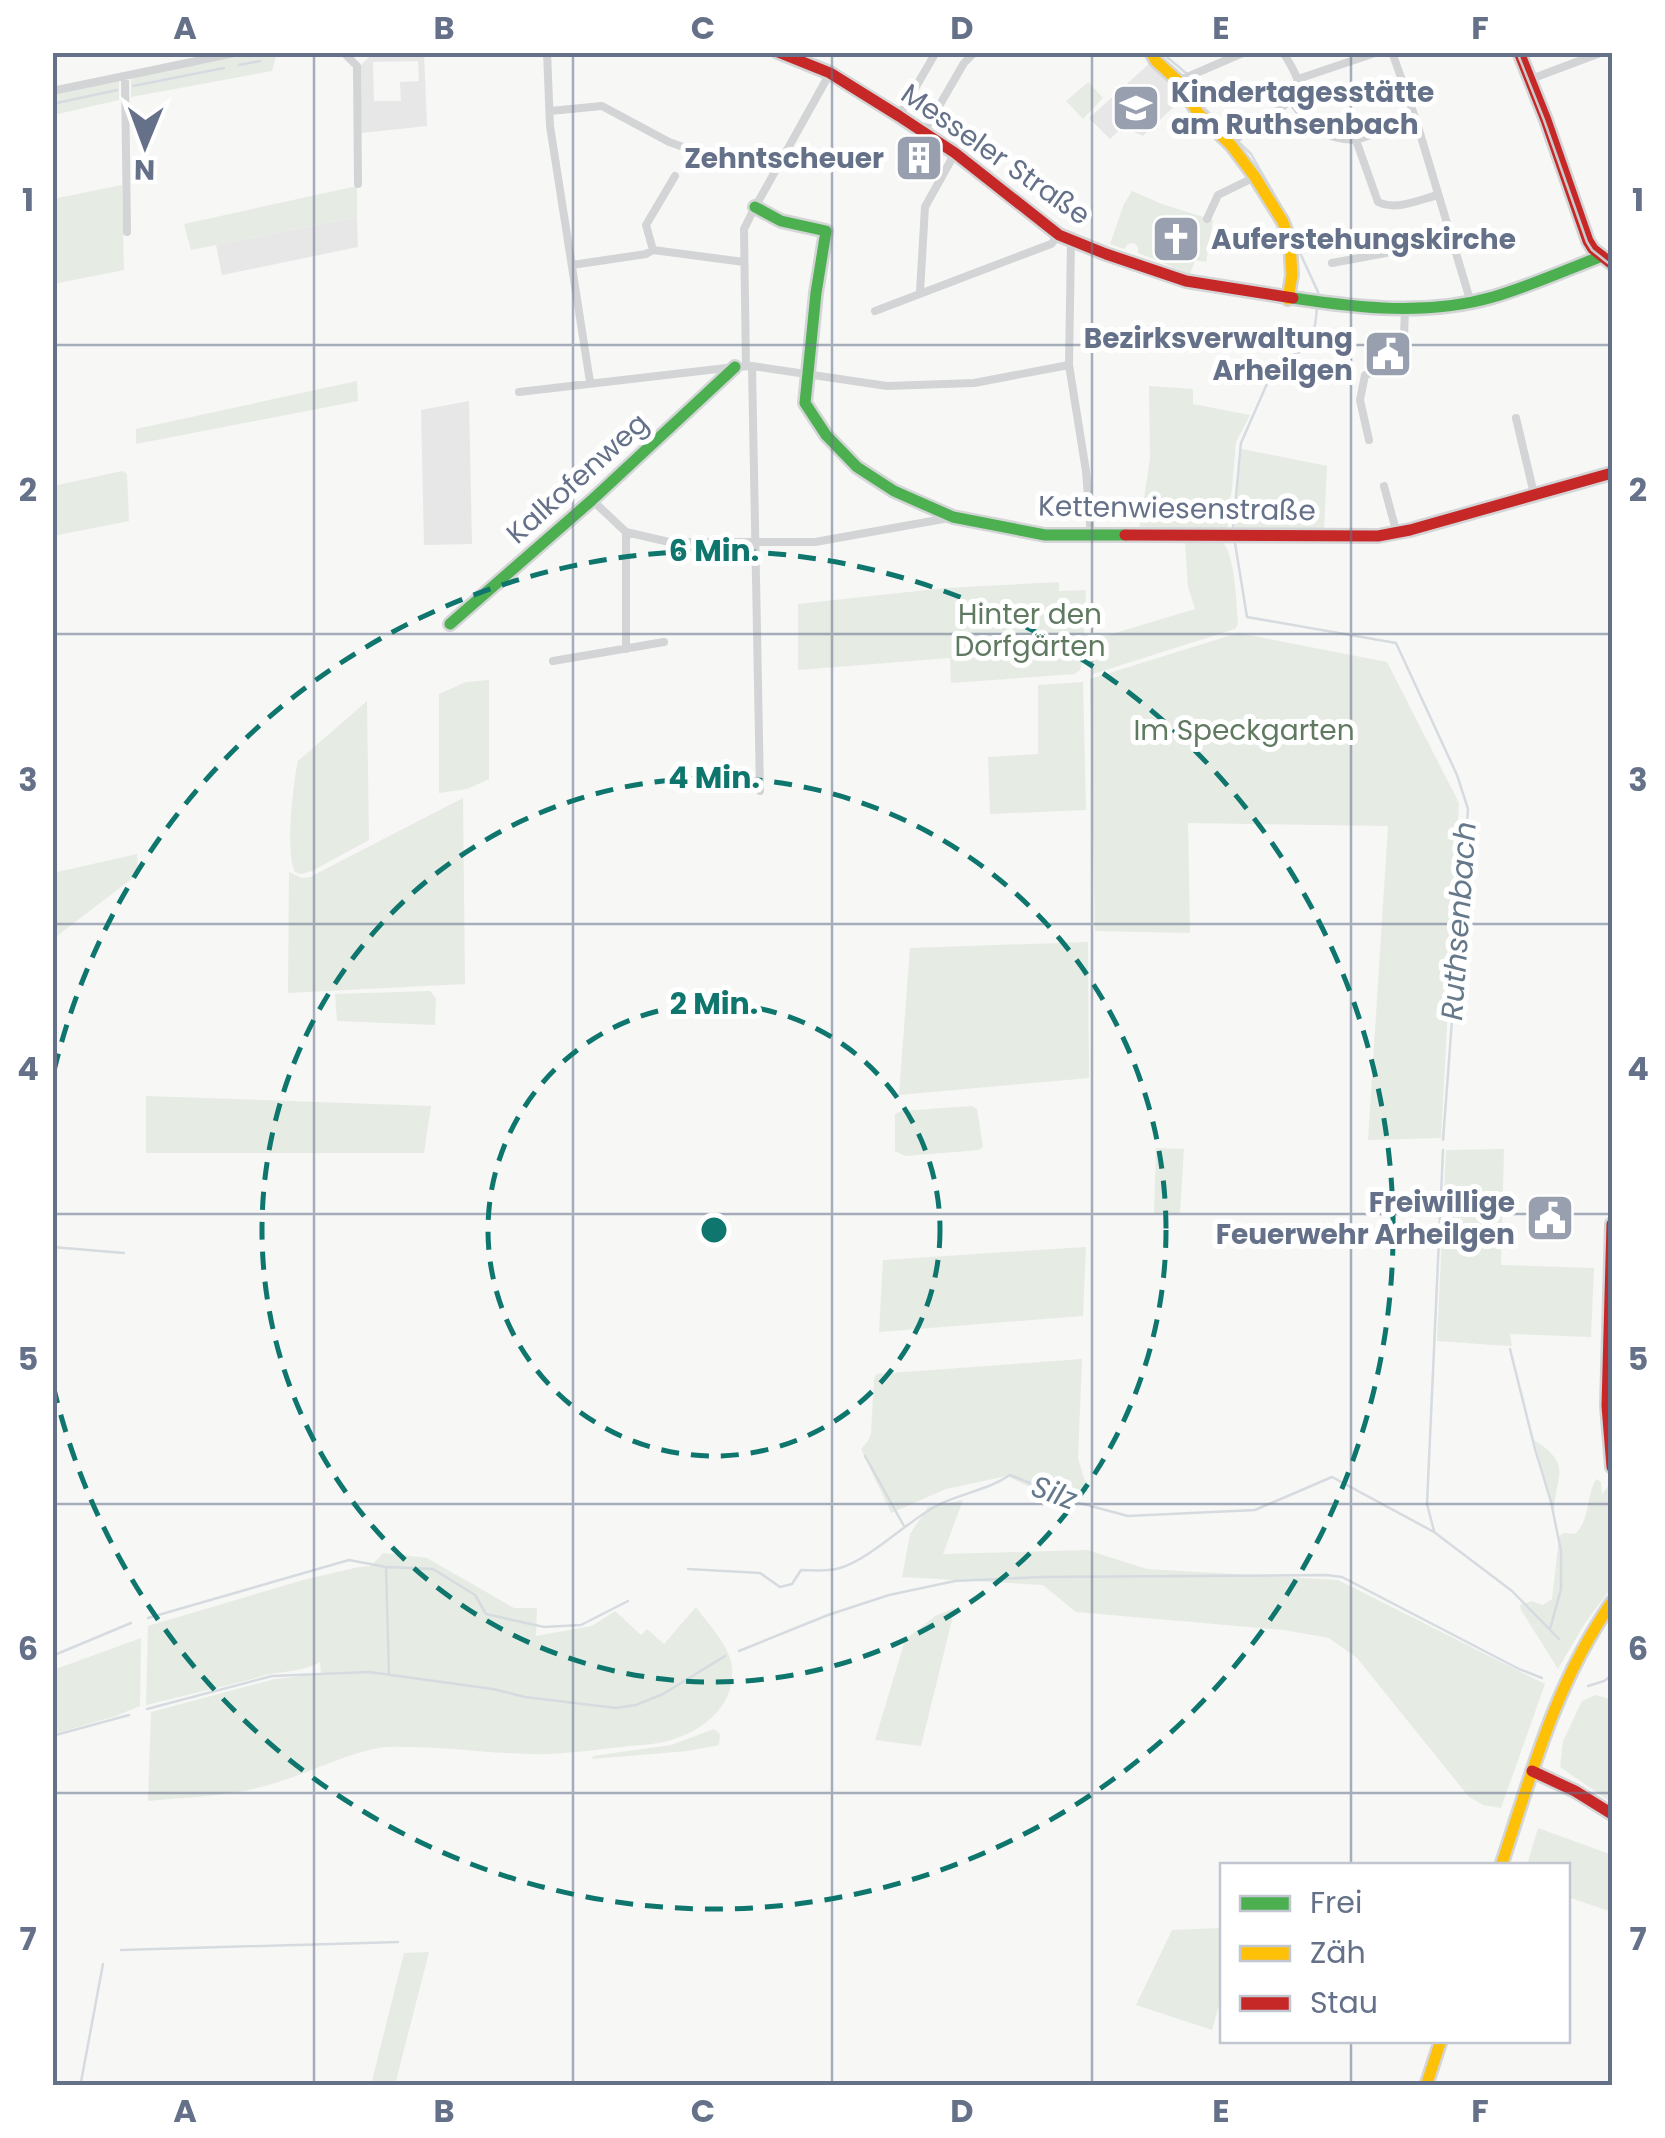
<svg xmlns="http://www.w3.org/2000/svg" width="1665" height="2138" viewBox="0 0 1665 2138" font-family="Poppins,sans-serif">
<rect width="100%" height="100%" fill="#f7f7f6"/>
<path fill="#e7e7e8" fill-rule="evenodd" d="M395,53H424L427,126L361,133L360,66L370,56L394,55ZM418,61L419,81L400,82L401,101H374L373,62Z
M1150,63L1183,98L1143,136L1122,127L1110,139L1089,118Z
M357,217L358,247L222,275L216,245Z
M469,401L472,544L424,545L421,410Z"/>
<path fill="#e6ebe4" d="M259,53H277L272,71L131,97V78Z
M119,80V100L53,115L52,95Z
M1088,82L1103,98L1083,119L1066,101Z
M122,185L124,270L53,284V199Z
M357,186V217L191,250L184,224Z
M1132,191L1162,204L1213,220L1206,262L1195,260L1189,277L1164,263L1138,253V247L1134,243L1128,244L1124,249L1110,244L1124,204Z
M357,381L358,401L136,444V429Z
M1149,386L1193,389V404L1250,415L1236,442L1232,489L1227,515L1228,531H1139L1150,459Z
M1242,449L1327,466L1324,530H1235L1233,513Z
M122,471L127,474L129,521L53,536V486Z
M1223,542C1236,560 1236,602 1238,624L1235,629L1093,674L1092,640L1195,609L1188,587L1185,543Z
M1059,582V591L1086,590L1083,659L1080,670L1075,674L951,683L950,658L798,670V604L945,588Z
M1238,633L1387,662L1459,803L1441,1138L1368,1140L1388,826L1188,823L1190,933L1095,931L1090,679Z
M489,680V779L467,789L439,793V694L466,682Z
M1083,682L1086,810L990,814L988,757L1038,754V685Z
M367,701L369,840L312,871L301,874L295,872C285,855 293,783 298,761Z
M463,798L465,984L288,993L289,872L302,878L310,877Z
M137,854L138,874L53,939V873Z
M1088,942L1089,1078L899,1095L910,948Z
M430,991L436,998L435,1025L337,1021L335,994Z
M146,1096L431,1106L424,1153H146Z
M972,1106L977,1109L983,1147L979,1150L905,1156L895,1151V1114L901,1111Z
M1156,1148L1184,1149L1180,1213H1154Z
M1504,1149L1501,1265L1594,1268L1591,1337L1510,1334L1512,1346H1508L1437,1341L1446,1150Z
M1086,1247L1083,1316L879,1332L883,1260Z
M1082,1359L1078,1458L1088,1492L1042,1493L1007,1476L946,1489L891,1513L861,1449L868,1441L871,1433L874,1380L876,1374Z
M1534,1440C1574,1466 1555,1474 1554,1512Z
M1596,1479L1601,1482L1602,1494L1610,1484L1612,1489V1587L1585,1623L1558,1669L1521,1610L1520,1605L1532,1601L1543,1605L1552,1599L1559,1537L1563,1533L1575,1534C1590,1521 1586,1496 1596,1479Z
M963,1500L943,1554L1087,1550L1147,1569L1338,1580L1545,1684L1501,1808L1483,1805L1469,1797L1357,1658L1329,1638L1284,1630L1076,1612L1043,1585L902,1577L910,1534L928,1507Z
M383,1553L427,1558L514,1608H537L536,1636L592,1626L615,1611L641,1635L647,1629L664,1644L696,1607C708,1624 729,1645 732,1666C736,1706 703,1731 668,1741C653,1745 637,1745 622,1747C592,1750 561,1755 530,1754C482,1753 433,1745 384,1747C341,1754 301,1778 257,1788C222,1797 184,1797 148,1801L151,1712L275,1679L321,1674L320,1662C299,1674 275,1670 253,1679L146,1705L148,1626L303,1580L359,1567L371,1566Z
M955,1608L921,1746L875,1740L905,1640L935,1616Z
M141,1638L140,1706L116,1716L53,1734V1670Z
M1596,1695L1612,1700V1803L1560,1767L1563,1741L1582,1701Z
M714,1729L720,1734L719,1745L688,1751L592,1759L593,1756L671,1745Z
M1538,1828L1612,1855V1912L1568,1897V1866L1527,1865Z
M1222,1928V1994L1212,2030L1136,2005L1172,1930Z
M429,1952L395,2085H371L404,1953Z"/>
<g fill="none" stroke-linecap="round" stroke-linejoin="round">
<path stroke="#d6dbe0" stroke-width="2.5" d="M1161,52L1187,74
M239,65L260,61
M1191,81L1202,106L1251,154L1286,215
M133,86L224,68
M52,104L117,90
M1295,242L1318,292V299
M1233,528L1241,443L1277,361C1284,357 1292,356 1300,352C1314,343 1316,322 1317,307
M1235,543L1247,617L1396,643L1457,775L1468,809L1443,1140
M52,1247L124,1253
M1510,1349L1535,1449L1551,1502L1561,1551V1589L1550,1629
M865,1456L904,1526
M1434,1531L1427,1504L1443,1150
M386,1568L389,1675
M688,1569L760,1573L780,1587L792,1584L801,1570C813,1570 828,1572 840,1568C872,1558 907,1521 938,1505C962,1493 988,1490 1010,1475L1030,1483L1042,1493L1128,1516L1255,1510L1332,1477L1434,1532L1512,1591L1559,1639
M148,1618L349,1560L386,1567L433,1569L475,1595L486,1614L544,1627L581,1625L628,1601
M739,1651L828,1615L889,1595L955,1581L1041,1577L1326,1575L1342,1577L1519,1669L1542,1678
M52,1656L131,1623
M1588,1686L1604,1681L1612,1675
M147,1709L272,1676L369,1672L493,1689L525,1697L616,1708L636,1705L663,1694L725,1656
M52,1736L129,1715
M121,1950L398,1942
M81,2082L103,1964"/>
<g stroke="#d3d5d7" stroke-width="16">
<path id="fast" d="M755,207L781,221L826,231L816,293L805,403L826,435L857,467L894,491L953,517L1045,535H1125
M1293,298C1359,308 1427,316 1493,297C1530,286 1566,270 1602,256
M450,624L592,500L735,367"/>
</g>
<g stroke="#d3d5d7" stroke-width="16">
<path id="slow" d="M1151,52L1156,61L1178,81L1198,113L1231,145L1255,177L1283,222L1290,242L1292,275L1288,299
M1501,1866C1532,1773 1555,1684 1612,1602
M1426,2086L1441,2040"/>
</g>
<g stroke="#d3d5d7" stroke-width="16">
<path id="jam" d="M778,52L830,73L899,116L955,153L1059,235L1106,254L1186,281L1293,298
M1519,52L1546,120L1588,241L1593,249L1612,264
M1125,535L1378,536L1410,530L1612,473
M1612,1224L1607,1406L1612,1467
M1532,1771L1575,1791L1612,1814"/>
</g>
<path stroke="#d3d4d5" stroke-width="8" d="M343,52L357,66L358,184
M547,52L550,126L590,382
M1392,52L1416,120L1471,303
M125,76L127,232
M1298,79L1378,52
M1531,79L1603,52
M1178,81L1245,52
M52,91L240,52
M1291,101C1309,126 1325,140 1356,140L1378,202C1397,211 1418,200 1438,195
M550,111L602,106L669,142L703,154
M899,116L936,52
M924,132L964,63L975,52
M1239,137C1253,123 1301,104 1298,82C1296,72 1288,61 1283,52
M1356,140L1416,120
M758,202L830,73
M1207,219L1218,195L1255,177
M1071,241L1069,365L1086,471L1091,536
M653,250L646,225L675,176
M1332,263L1429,245L1451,238
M572,265L646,254L653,250L744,262
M920,292L925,207L955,153
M875,311L1051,244L1059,235
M746,366L744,229L752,213
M752,366L760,791
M519,392L735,367L752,366L887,386L974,383L1069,365
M1516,418L1534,494
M1369,440L1360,400L1365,375L1403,364L1405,309
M1384,486L1397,534
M592,500L626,532L669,542H815L949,518
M626,532V649
M553,661L664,642"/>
<use href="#fast" stroke="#4caf50" stroke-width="11"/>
<use href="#slow" stroke="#ffc107" stroke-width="11"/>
<use href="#jam" stroke="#c62828" stroke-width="11"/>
<path stroke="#c9cacb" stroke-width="2.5" d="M1517,52L1544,120L1587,242L1592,250L1612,266
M1612,1204V1210"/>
</g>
<path fill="none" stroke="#657189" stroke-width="2.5" stroke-opacity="0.55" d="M314,52V2086M573,52V2086M832,52V2086M1092,52V2086M1351,52V1866M52,345H1612M52,634H1612M52,924H1612M52,1214H1612M52,1504H1612M52,1793H1612M1351,2040V2086"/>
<g fill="none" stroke="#0f766e" stroke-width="5" stroke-dasharray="18 12">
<circle cx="714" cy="1230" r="226"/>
<circle cx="714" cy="1230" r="452"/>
<path d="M54 1071A679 679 0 1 1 54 1389"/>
</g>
<defs>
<g id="school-square" transform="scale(2.5)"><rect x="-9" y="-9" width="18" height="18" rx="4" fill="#98a0af" stroke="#fff"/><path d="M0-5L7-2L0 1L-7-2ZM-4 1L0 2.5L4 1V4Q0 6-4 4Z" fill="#fff"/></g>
<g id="building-square" transform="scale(2.5)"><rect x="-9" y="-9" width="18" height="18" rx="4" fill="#98a0af" stroke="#fff"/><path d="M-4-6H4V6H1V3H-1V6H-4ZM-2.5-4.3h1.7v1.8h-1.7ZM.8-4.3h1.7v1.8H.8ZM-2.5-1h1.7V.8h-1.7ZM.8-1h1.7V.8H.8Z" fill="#fff"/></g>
<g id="church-square" transform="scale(2.5)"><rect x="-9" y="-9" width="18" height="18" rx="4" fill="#98a0af" stroke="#fff"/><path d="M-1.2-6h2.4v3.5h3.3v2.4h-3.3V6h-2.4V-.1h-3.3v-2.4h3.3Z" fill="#fff"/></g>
<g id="civic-square" transform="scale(2.5)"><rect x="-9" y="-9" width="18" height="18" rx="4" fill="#98a0af" stroke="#fff"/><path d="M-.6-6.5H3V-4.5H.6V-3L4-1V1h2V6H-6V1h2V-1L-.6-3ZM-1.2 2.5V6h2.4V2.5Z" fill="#fff"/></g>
</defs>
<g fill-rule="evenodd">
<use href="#school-square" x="1136" y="108"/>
<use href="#building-square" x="919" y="158"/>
<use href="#church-square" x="1176" y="239"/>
<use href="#civic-square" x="1388" y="354"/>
<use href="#civic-square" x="1550" y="1218"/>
</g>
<g text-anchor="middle" stroke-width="10" stroke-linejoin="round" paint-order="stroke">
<g font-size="28" font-weight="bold" fill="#657189" stroke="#fff" text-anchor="end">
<text x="1171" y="102" text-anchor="start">Kindertagesstätte<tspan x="1171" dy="32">am Ruthsenbach</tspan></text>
<text x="884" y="168">Zehntscheuer</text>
<text x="1211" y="249" text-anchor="start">Auferstehungskirche</text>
<text x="1353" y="348">Bezirksverwaltung<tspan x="1353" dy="32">Arheilgen</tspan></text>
<text x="1515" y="1212">Freiwillige<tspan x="1515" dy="32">Feuerwehr Arheilgen</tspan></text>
</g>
<g font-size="28" fill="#657189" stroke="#fff">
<text transform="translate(996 154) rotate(35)" y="10">Messeler Straße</text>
<text transform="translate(577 478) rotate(-42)" y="10">Kalkofenweg</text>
<text transform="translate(1177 508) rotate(1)" y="10">Kettenwiesenstraße</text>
</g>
<g font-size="28" fill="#607a61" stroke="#fff">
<text x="1030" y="624">Hinter den<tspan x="1030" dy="32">Dorfgärten</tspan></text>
<text x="1244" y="740">Im Speckgarten</text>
</g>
<g font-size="30" font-style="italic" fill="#65798b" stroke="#fff">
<text transform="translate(1459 921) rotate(-86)" y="10">Ruthsenbach</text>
<text transform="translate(1054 1493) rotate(20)" y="10">Silz</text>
</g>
</g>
<circle cx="714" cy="1230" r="15" fill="#0f766e" stroke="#fff" stroke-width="5"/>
<g font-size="30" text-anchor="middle" font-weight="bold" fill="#0f766e" stroke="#fff" stroke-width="10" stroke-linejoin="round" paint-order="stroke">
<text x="714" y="561">6 Min.</text>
<text x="714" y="788">4 Min.</text>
<text x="714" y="1014">2 Min.</text>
</g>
<rect width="1665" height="2138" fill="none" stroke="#ffffff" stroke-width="110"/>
<rect x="1220" y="1863" width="350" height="180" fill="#ffffff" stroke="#c1c6d0" stroke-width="2.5"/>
<rect x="1240" y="1896" width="50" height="15" fill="#4caf50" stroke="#c1c6d0" stroke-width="2.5"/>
<text x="1310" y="1913" font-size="30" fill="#657189">Frei</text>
<rect x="1240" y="1946" width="50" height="15" fill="#ffc107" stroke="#c1c6d0" stroke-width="2.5"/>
<text x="1310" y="1963" font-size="30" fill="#657189">Zäh</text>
<rect x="1240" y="1996" width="50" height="15" fill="#c62828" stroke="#c1c6d0" stroke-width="2.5"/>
<text x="1310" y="2013" font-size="30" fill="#657189">Stau</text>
<g transform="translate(145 145) rotate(181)" stroke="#ffffff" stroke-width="8" paint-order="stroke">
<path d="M0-8L18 38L0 25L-18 38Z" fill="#657189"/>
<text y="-15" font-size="28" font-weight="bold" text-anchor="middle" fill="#657189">N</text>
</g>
<rect x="55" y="55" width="1555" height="2028" fill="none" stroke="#657189" stroke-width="4"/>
<g font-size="32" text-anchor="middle" font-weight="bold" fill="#657189">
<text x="185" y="39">A</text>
<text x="444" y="39">B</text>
<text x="703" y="39">C</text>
<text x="962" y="39">D</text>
<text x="1221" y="39">E</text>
<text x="1480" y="39">F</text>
<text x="28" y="211">1</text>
<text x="1638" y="211">1</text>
<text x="28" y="501">2</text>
<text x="1638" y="501">2</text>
<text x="28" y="791">3</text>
<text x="1638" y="791">3</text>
<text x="28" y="1080">4</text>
<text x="1638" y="1080">4</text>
<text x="28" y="1370">5</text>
<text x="1638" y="1370">5</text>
<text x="28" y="1660">6</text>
<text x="1638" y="1660">6</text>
<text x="28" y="1950">7</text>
<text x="1638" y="1950">7</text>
<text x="185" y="2122">A</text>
<text x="444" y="2122">B</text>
<text x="703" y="2122">C</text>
<text x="962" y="2122">D</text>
<text x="1221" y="2122">E</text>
<text x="1480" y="2122">F</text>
</g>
</svg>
